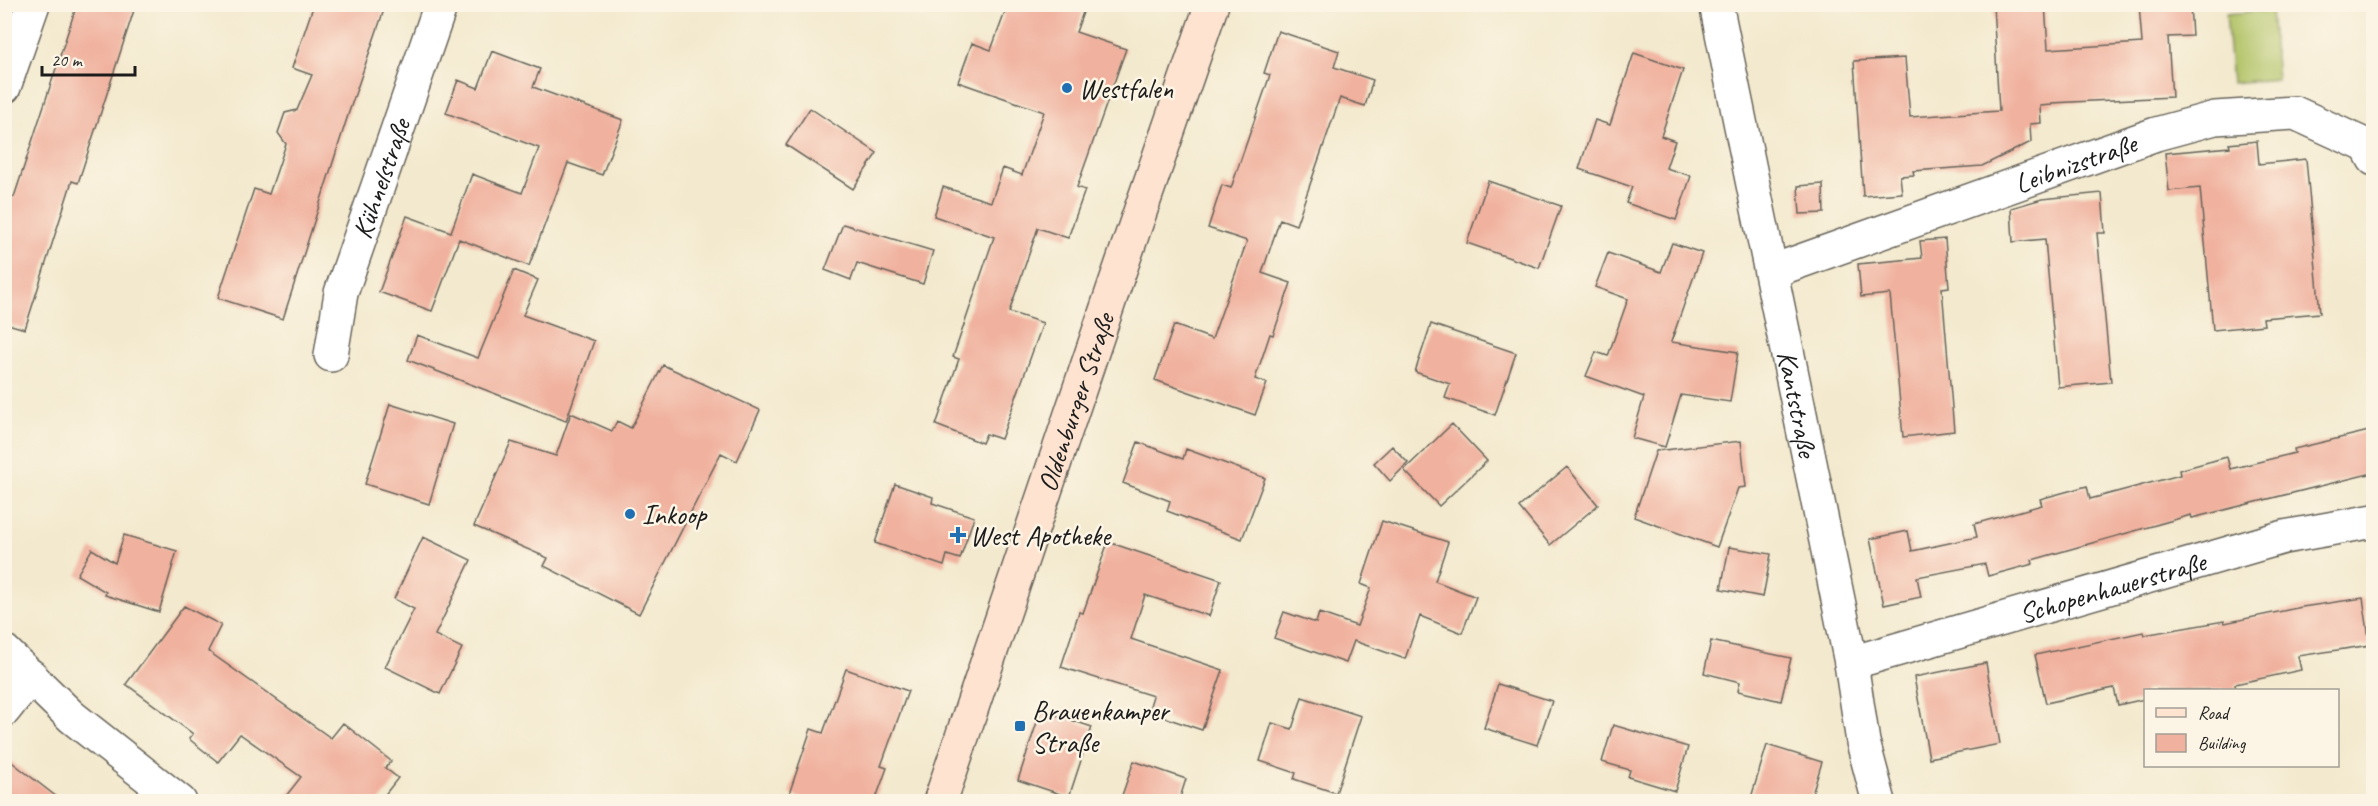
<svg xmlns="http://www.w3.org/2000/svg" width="2378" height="806" viewBox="0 0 2378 806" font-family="Caveat,sans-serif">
<rect width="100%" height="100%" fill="#fcf5e5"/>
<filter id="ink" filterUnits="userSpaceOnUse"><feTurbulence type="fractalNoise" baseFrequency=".0167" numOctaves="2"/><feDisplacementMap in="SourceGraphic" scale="12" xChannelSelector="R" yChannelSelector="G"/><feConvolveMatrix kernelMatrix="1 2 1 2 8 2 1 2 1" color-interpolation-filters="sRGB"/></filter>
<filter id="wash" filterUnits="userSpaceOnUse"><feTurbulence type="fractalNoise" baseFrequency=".008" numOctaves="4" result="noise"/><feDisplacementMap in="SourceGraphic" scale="24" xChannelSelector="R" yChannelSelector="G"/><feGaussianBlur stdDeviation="1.35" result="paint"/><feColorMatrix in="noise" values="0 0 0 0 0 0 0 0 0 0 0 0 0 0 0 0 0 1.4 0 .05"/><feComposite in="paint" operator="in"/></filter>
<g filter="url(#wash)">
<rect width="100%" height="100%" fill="#f3e9ce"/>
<path fill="#b1c366" stroke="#667041" stroke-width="1.5" d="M2271,10L2277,79L2232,83L2226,14Z"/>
<g id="blocks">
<path fill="#f0b19e" d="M77,4H136L78,183L72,181L25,329L4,323V217L11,196L14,197Z
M314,4H386L349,112L283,319L218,298L254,189L269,194L286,144L278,133L285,113L297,110L312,75L292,68Z
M1008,4H1086L1076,32L1126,49L1077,187L1085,190L1068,238L1038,228L1009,312L1043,323L1001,439L986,434L982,443L936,425L959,359L953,357L994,237L934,216L943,187L991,202L1003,168L1022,175L1044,112L958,82L972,43L991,50Z
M1993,4H2045L2048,49L2142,43L2139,4H2190L2192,36L2168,37L2172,97L2052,103V105L2040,106L2041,123L2030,124L2031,142L1982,166L1913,171L1914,175L1900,176L1902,193L1863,196L1854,61L1905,58L1910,117L1999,111Z
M1278,31L1339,51L1334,67L1373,80L1365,106L1340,98L1296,225L1280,219L1262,273L1291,283L1273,335L1270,334L1255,379L1267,383L1255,415L1155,380L1174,325L1212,339L1247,241L1208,228L1222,185L1231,188L1270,75L1264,73Z
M492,51L540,69L533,87L623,120L602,175L568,163L529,266L459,239L432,311L379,292L407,216L451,232L472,174L522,193L539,148L446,113L458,80L478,88Z
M1634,53L1683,70L1661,136L1675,141L1666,168L1691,176L1676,220L1626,203L1632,187L1579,169L1595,120L1610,125Z
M810,108L877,153L853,189L786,145Z
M2257,141L2259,164L2306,159L2320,313L2263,318L2264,325L2213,330L2200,188L2169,191L2165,153L2230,147L2229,144Z
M1488,181L1561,206L1539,268L1467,243Z
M1823,184L1824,213L1800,214L1798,186Z
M2102,193L2105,233H2097L2111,382L2058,387L2045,239L2013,242L2011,208L2042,199Z
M843,224L933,251L923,284L857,263L851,280L825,270Z
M1945,239L1949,287L1942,288L1954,431L1903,437L1890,294L1861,297L1858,264L1922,258L1920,241Z
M1672,243L1702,253L1671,342L1738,352L1730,402L1681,395L1665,447L1632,438L1644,397L1586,376L1596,352L1608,356L1628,299L1595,287L1608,253L1661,272Z
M514,270L538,280L523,315L594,341L566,421L408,360L417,335L478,358Z
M1431,324L1516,353L1495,415L1445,398L1450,384L1415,372Z
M663,365L760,410L737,461L721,453L639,614L544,566L548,558L474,526L511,442L556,456L571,413L612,431L617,421L631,428Z
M390,404L453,424L429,504L365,484Z
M1452,424L1487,461L1439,506L1404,470Z
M2373,430V473L2192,518L2191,515L2032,560L2033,564L1988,576L1985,564L1917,577L1921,597L1884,605L1870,539L1908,531L1912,551L1977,537L1974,524L2042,505L2040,499L2087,486L2090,499L2180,475L2179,470L2227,457L2230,469L2295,453L2294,449Z
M1741,441L1746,487L1738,488L1717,547L1634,517L1656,451Z
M1138,442L1183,459L1186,449L1265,478L1242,539L1167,511L1170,501L1123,483Z
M1392,446L1408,463L1390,481L1374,463Z
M1567,467L1598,505L1550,545L1519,507Z
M895,484L933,497L932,503L974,517L960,559L947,555L944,566L875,543Z
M1382,521L1448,542L1435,581L1476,597L1462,633L1420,616L1405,659L1354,641L1346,663L1274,638L1284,612L1316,623L1319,613L1357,626L1371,588L1361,584Z
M124,535L177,551L159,612L105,595L106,592L77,575L92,549L115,563Z
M423,537L471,560L435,635L462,648L440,694L385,667L414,609L394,599Z
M1108,542L1221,580L1209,616L1145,595L1131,639L1223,670L1202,730L1148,712L1153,696L1061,667L1079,612L1083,613Z
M1729,547L1771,554L1763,597L1721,589Z
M2363,598L2370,645L2298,656L2301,670L2235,684L2236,690H2145V699L2118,705L2114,688L2046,703L2035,655L2143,632L2144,635L2224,621L2225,623L2302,607Z
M184,606L221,625L208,651L331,738L343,723L391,761L385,768L398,778L380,801H282L301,777L240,734L218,762L189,739L193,734L126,684Z
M1711,641L1791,658L1781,701L1738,691L1740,682L1704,673Z
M1986,663L2000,744L1929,758L1914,677Z
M846,669L908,691L881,766L887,768L875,801H808L789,794L811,729L823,733Z
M1498,684L1552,701L1537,745L1484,728Z
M1302,697L1361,716L1336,793L1294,779L1296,773L1260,761L1272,723L1292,729Z
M1041,710L1092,727L1069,797L1018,780Z
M1613,725L1688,747L1675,791L1628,777L1630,770L1602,762Z
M1767,745L1822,762L1810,801H1750Z
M4,756L62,801H4Z
M1134,761L1186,779L1179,801H1120Z"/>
</g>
</g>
<g filter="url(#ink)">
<use href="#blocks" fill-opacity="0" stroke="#67645a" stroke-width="1.5"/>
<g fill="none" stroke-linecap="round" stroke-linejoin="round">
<g stroke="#67645a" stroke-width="36">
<g id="street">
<path id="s1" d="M1716,4L1851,663L1863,742L1879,802"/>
<path d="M4,87L33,4"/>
<path id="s2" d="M1773,271L2156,134L2215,118L2295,113L2367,146L2374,159"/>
<path id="s3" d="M331,355L341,293L441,4"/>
<path d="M4,651L72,717L180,802"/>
<path id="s4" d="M1851,663L2284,537L2374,521"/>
<path d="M4,710L31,676"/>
</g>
</g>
<g stroke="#67645a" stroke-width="36">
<g id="secondary">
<path id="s5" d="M940,802L1113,290L1212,4"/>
</g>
</g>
<use href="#street" stroke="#fff" stroke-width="33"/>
<use href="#secondary" stroke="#fee3d1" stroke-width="33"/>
</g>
</g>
<g fill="#1f6fb2" stroke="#fcf5e5" stroke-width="2">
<circle cx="1067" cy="88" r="6"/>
<circle cx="630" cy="514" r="6"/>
<path d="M955 526h6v6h6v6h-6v6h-6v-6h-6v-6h6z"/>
<rect x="1014" y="720" width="12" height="12" rx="3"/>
</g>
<g text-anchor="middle" stroke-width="5" stroke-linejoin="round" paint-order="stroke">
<g font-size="28" fill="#1c1c1c" stroke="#fcf5e5" text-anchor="start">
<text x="1079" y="98">Westfalen</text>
<text x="642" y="524">Inkoop</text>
<text x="970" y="545">West Apotheke</text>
<text x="1032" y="720">Brauenkamper<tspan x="1032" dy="32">Straße</tspan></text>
</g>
<g font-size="28" fill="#1c1c1c" stroke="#fcf5e5">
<text dy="10" stroke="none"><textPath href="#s2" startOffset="321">Leibnizstraße</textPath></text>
<text dy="10" stroke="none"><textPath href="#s3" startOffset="184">Kühnelstraße</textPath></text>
<text dy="10" stroke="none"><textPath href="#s5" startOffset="422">Oldenburger Straße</textPath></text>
<text dy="10" stroke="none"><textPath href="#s1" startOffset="408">Kantstraße</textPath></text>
<text dy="10" stroke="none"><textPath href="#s4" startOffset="272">Schopenhauerstraße</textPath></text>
</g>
</g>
<rect width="2378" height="806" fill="none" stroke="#fcf5e5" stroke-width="24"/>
<rect x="2144" y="689" width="195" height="78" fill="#fcf5e5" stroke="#a29e95" stroke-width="1.5"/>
<rect x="2156" y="708" width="30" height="9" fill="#fee3d1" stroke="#a29e95" stroke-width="1.5"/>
<text x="2198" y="719" font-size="18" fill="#1c1c1c">Road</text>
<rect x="2156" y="734" width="30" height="18" fill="#f0b19e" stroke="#a29e95" stroke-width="1.5"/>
<text x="2198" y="749" font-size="18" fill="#1c1c1c">Building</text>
<path d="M42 66v9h93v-9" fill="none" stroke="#1c1c1c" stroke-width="3"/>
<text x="51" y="66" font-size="18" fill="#1c1c1c" stroke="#fcf5e5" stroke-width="4.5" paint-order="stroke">20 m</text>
</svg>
